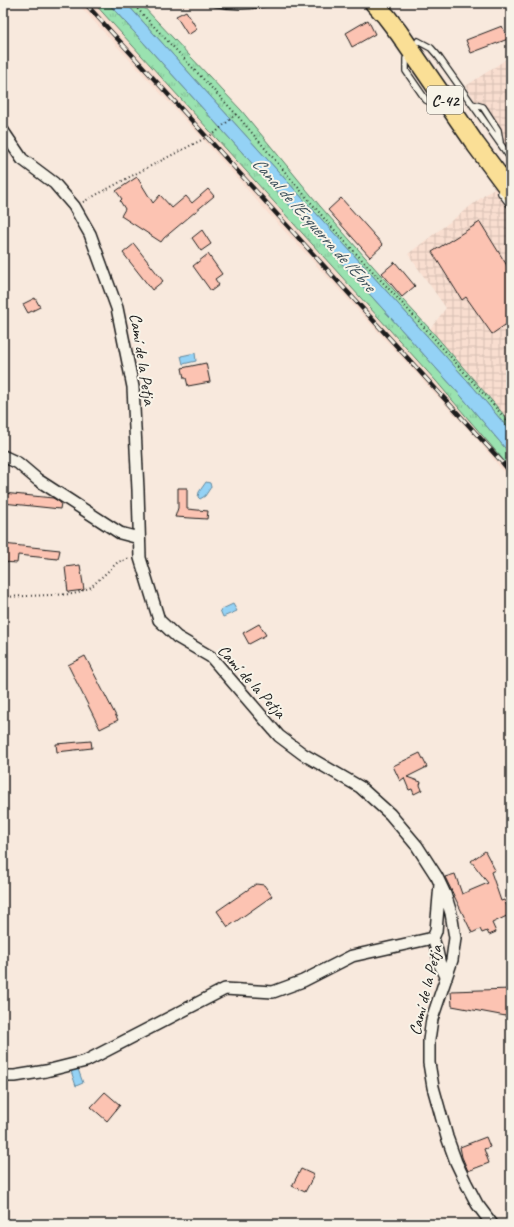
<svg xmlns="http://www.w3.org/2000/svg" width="514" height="1227" viewBox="0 0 514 1227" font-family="Caveat,sans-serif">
<defs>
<pattern id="industrial-grid" width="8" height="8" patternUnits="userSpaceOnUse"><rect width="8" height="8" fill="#f9ded0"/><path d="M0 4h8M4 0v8" fill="none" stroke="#d5beb2"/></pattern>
<pattern id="grass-tufts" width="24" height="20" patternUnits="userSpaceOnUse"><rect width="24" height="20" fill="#9ae2b0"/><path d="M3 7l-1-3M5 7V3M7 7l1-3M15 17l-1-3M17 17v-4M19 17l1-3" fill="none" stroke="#84c197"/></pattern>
</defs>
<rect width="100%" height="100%" fill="#f8e9dd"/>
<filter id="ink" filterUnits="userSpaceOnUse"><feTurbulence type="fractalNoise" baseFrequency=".025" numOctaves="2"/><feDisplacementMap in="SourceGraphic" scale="8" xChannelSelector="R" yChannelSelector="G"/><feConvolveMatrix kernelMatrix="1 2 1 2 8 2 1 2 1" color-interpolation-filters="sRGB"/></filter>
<g filter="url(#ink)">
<path fill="#f9ded0" d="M77,3H94L436,381L511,469V481L476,438L266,211L198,134Z"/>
<path fill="url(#industrial-grid)" d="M511,56V159L466,86Z
M511,175V423L430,329L446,308L408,254Z"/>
<path fill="url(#grass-tufts)" stroke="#5b7f66" d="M94,3H108L462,397L511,455V469L436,381Z
M126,3H140L241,110L320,206L402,299L430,329L511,423V432L474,388Z"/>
<path fill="#94d2f5" stroke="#64899e" d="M108,3H126L474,388L511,432V455L462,397Z
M195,353L196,361L183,364L181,356Z
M206,482L210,483L211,487L205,496L200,499L198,497L199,492Z
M233,604L237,611L223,617L220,610Z
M78,1069L83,1083L76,1086L71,1071Z"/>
<path fill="#fcc3b2" stroke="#1c1c1c" d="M186,11L197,29L188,35L176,16Z
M368,20L375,34L352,47L348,39L349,38L346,33Z
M502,26L508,39L471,53L466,40Z
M137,177L153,203L160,195L172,208L186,196L192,203L208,189L214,196L164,238L161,242L121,216L125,209L120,201L122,199L116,191Z
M341,198L383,245L370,257L328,210Z
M480,222L511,272V321L492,334L466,297L462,300L432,252Z
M202,230L211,244L201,251L192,238Z
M134,244L163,281L152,290L123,253Z
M208,254L222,274L215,279L219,285L211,291L193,266Z
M395,262L415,286L402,297L382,273Z
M35,298L40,307L28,313L23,304Z
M206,363L210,382L188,386L186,378H184L182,368Z
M178,488H187V509L208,511L207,519L175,517L178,508Z
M3,493L53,498L61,503L60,509L3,503Z
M3,544L60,550L58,559L18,555L17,563L3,562Z
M80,565L84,590L68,592L65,567Z
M259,624L266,635L249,644L243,633Z
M85,656L118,720L100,729L68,665Z
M91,741L92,748L57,752L56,744Z
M420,753L427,767L407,777L421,782L420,785L422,790L414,794L412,789L409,790L404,778L400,781L393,766Z
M485,851L495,870L491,872L501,901L504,900L511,913V914L492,923L496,932L489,935L487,931L482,933L480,929L472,933L445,877L455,874L462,894L488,883L471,861Z
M256,884L264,885L272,896L228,927L217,911Z
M511,989V1017L452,1006L451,991Z
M105,1092L120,1105L107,1121L91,1107Z
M486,1137L490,1147L484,1149L489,1163L468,1171L462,1157L460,1147Z
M301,1169L314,1175L305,1192L292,1186Z"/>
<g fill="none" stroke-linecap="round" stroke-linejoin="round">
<g stroke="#1c1c1c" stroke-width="8">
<path id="lane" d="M215,3C232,7 249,7 265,3
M418,41L431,48L438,56L511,159
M406,59V71L417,87L426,100L440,107
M472,104L483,107L498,130L500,142
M501,193L511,206"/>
</g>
<g stroke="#1c1c1c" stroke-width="14">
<path id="street" d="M3,131L22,159L54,183L74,206L90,234L117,308L133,387L138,490L140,558L159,620L177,637L211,657L279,736L303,754L360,787L390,814L417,846L437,877L445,894L451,913L455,938L452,960L432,1019L429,1040V1063L433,1087L447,1137L456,1162L466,1183L477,1204L492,1224
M3,456L18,463L38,480L120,533L139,538
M440,884L436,931L433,938L437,951L440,965L446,976
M3,1076H15L46,1071L86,1061L225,989L273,992L303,981L352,956L433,938"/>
</g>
<g stroke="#1c1c1c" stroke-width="21">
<path id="primary" d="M374,3L386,16L399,33L476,145L511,192"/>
</g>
<path stroke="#1c1c1c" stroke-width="2" stroke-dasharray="1 3" stroke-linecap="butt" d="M132,3L236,114L329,224L424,327L511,425
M83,202L139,172L215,133L236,114
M3,597L74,594L91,587L118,562L130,558"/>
<use href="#lane" stroke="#f7f3e8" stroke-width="5.5"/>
<use href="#street" stroke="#f7f3e8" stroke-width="11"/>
<use href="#primary" stroke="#fadf96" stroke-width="18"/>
<g stroke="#1c1c1c" stroke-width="4.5">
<path id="rail" d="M85,3L502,462L511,473"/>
</g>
<use href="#rail" stroke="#f7f3e8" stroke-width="3" stroke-dasharray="9" stroke-linecap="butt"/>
</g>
</g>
<g text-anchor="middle" stroke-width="4" stroke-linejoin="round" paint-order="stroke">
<rect fill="#f7f3e8" stroke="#5e5c59" stroke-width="1" x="427" y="86" width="36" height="28" rx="3"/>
<g font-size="16" font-weight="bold" fill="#1c1c1c">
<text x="445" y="106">C-42</text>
</g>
<g font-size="17" fill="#1c1c1c" stroke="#f7f3e8">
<text transform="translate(143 359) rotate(81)" y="6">Camí de la Petja</text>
<text transform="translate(252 681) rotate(48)" y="6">Camí de la Petja</text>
<text transform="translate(425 990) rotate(-76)" y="6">Camí de la Petja</text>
</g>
<g font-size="18" font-style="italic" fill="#40535d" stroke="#f7f3e8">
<text transform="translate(314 224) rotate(48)" y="6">Canal de l'Esquerra de l'Ebre</text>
</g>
</g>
<rect width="514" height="1227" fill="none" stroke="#f7f3e8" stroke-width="16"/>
<rect x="8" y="8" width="498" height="1211" fill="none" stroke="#1c1c1c" stroke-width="1.5" filter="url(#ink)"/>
</svg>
